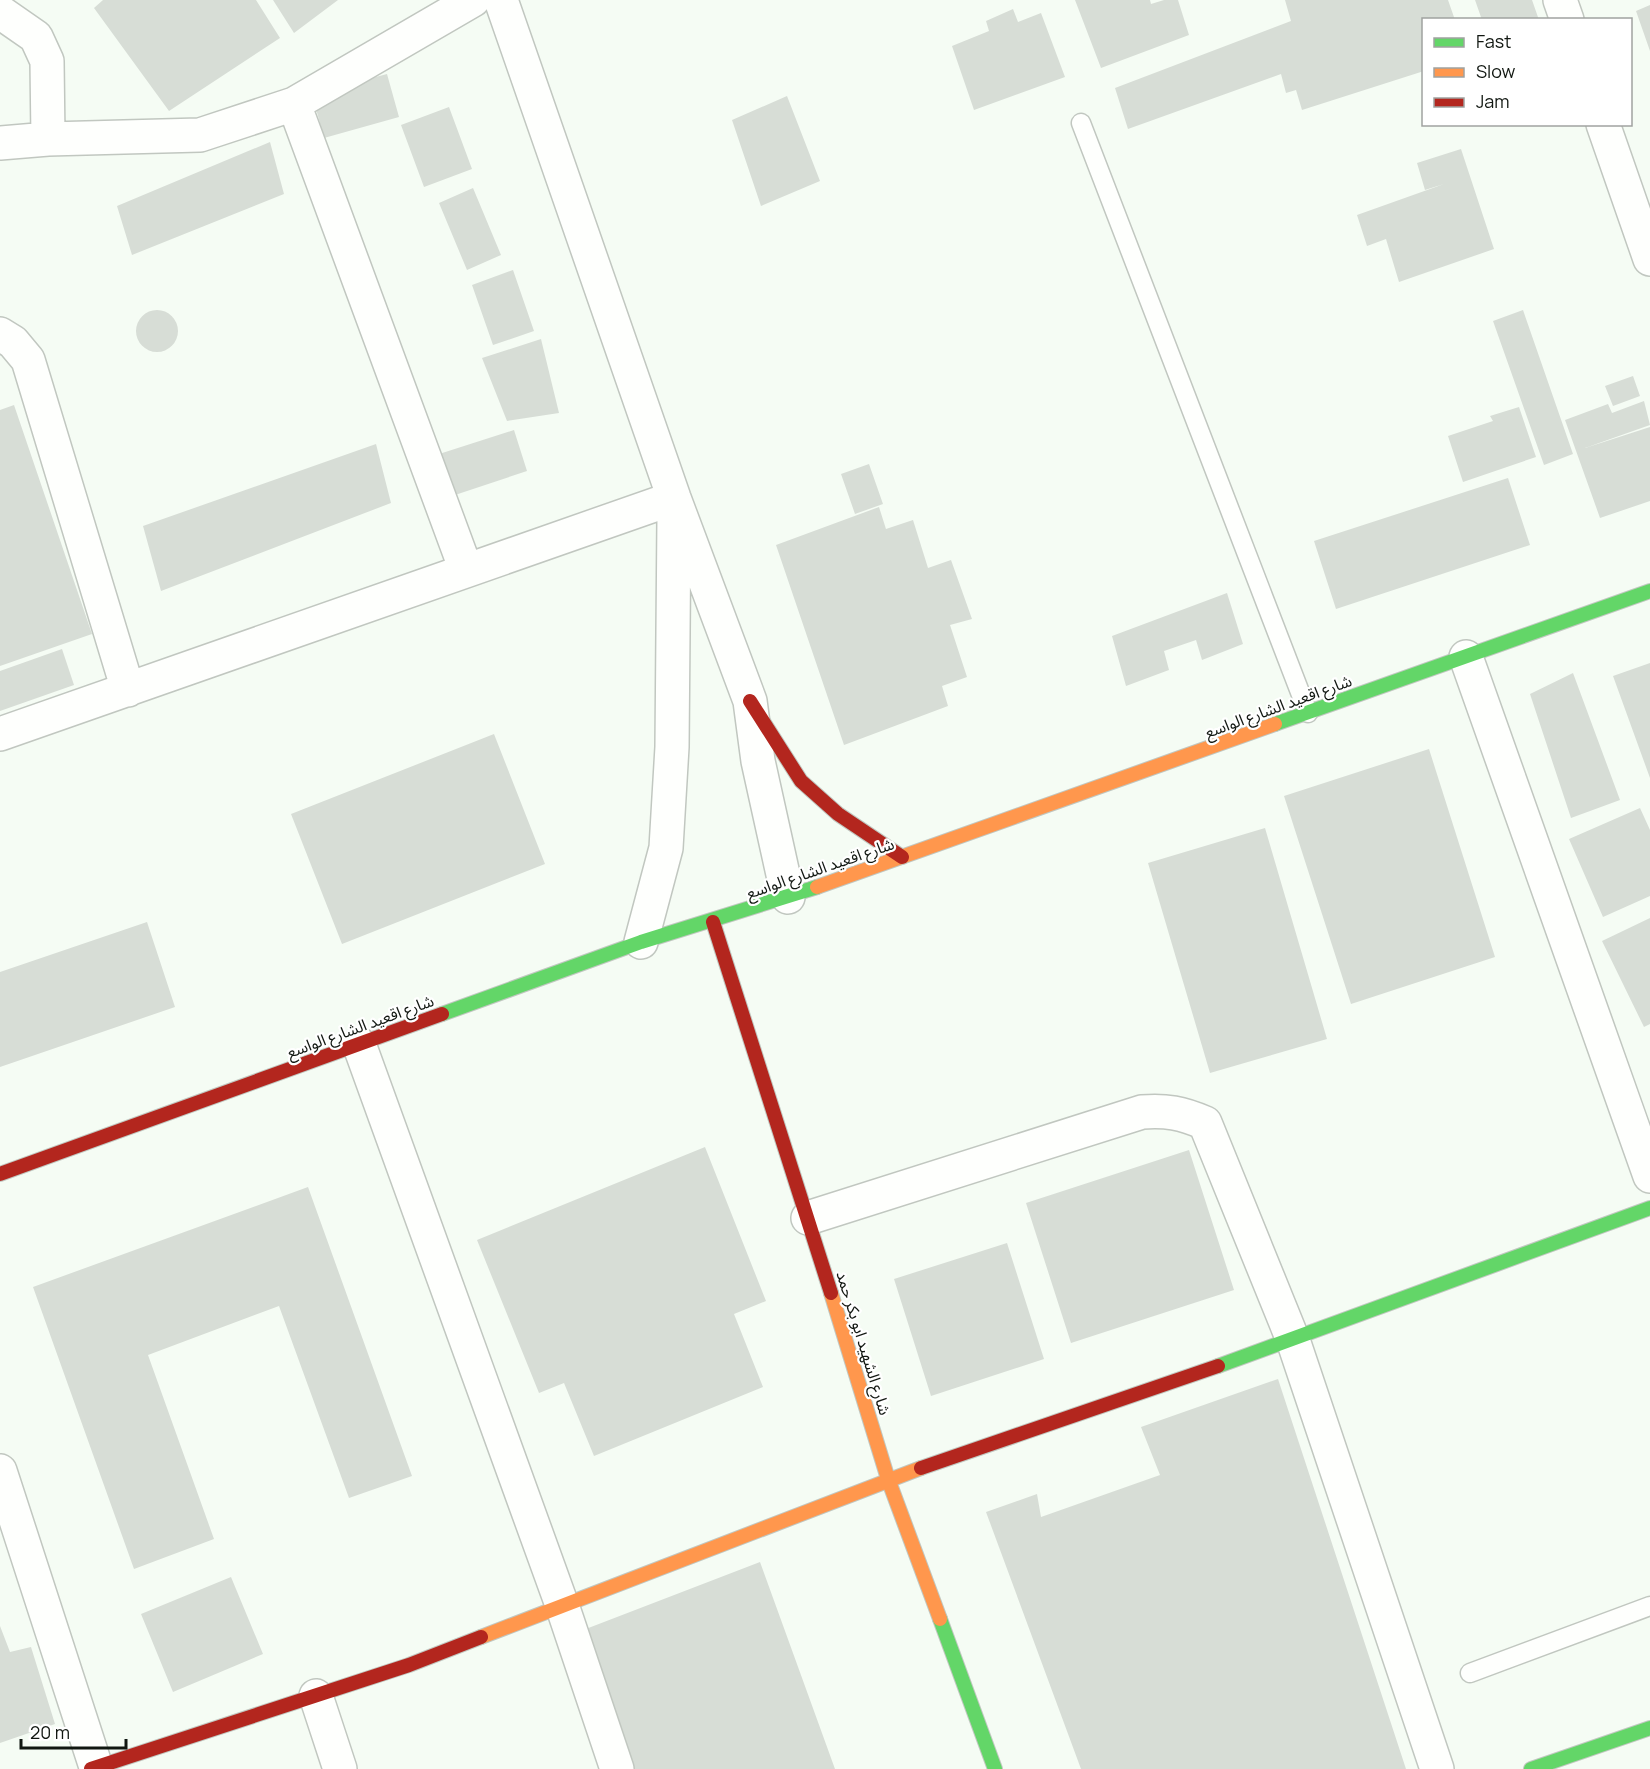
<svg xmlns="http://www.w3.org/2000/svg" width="1650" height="1769" viewBox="0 0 1650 1769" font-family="Manrope,'Noto Sans Arabic',sans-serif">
<rect width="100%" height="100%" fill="#f5fcf4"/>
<path fill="#d7ddd6" d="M103,0H256L280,38L169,111L94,8Z
M273,0H338L294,33Z
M1075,0H1150L1151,4L1164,0H1178L1189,35L1101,68Z
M1285,0H1448L1455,20H1424V71L1302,110L1296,90L1286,93L1281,74L1128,129L1115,88L1291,21Z
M1475,0H1532L1539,20H1482Z
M1650,5V51L1636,11Z
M1013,9L1018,22L1041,13L1065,77L974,110L952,46L989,31L986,21Z
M387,74L399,117L324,138L312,94Z
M787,96L820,181L761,206L732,120Z
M449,107L472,169L424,187L401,125Z
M270,142L284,194L132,255L117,206Z
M1461,149L1494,249L1399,282L1386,239L1367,246L1357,215L1444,184L1425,190L1417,163Z
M473,188L501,255L467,270L439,203Z
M513,270L534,331L493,345L472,285Z
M136 331a21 21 0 1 1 42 0a21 21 0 1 1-42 0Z
M1523,310L1573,454L1544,465L1493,321Z
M541,339L559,413L507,421L482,358Z
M1633,376L1640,396L1613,406L1605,386Z
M1644,401L1650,425L1585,448L1650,427V501L1600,518L1565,420L1608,404L1612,413Z
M14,405L92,634L0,666V410Z
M1519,407L1536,457L1463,482L1448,436L1493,421L1490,416Z
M514,430L527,471L449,497L436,455Z
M376,444L391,503L161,591L143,526Z
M869,464L883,504L855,514L841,474Z
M1508,478L1530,545L1336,609L1314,541Z
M879,507L886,529L913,520L928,568L951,560L972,619L950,625L967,677L942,686L948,706L844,745L776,545Z
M1227,593L1243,644L1202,660L1196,640L1164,651L1169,670L1126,686L1112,636Z
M62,649L74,685L0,711V671Z
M1650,663V778L1613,676Z
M1573,673L1620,800L1571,818L1530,694Z
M494,734L545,864L342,944L291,814Z
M1429,749L1495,957L1351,1004L1284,796Z
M1640,808L1650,830V896L1603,917L1569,839Z
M1265,828L1327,1039L1210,1073L1148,863Z
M1650,918V1024L1644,1027L1602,941Z
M147,922L175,1007L0,1067V972Z
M705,1147L766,1301L734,1314L763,1387L594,1456L564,1383L539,1393L477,1240Z
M1189,1150L1234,1290L1071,1343L1026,1203Z
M308,1187L412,1476L349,1498L279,1306L148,1355L214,1539L134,1569L33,1287Z
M1007,1243L1044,1359L931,1396L894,1279Z
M1278,1379L1406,1769H1081L986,1512L1037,1494L1041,1517L1160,1475L1141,1427Z
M760,1562L835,1769H629L578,1632Z
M231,1577L263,1654L173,1692L141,1614Z
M0,1626L10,1652L31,1647L55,1724L0,1743Z"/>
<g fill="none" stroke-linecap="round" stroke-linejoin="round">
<g stroke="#c1c7c0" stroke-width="21">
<path id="lane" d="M1081,123L1308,713
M1470,1673L1650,1606"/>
</g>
<g stroke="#c1c7c0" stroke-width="36">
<path id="street" d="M501,0L674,498L750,701L758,761L788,897
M1560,0L1567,20
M0,12L36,37L47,61L48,139
M294,104L466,570
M1603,124L1650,259
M0,143L48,139L200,135L294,104L473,0
M0,334L13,342L28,360L128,690
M1466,657L1650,1176
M0,734L674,498
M641,942L666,848L672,747L674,517
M359,1044L562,1605L617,1769
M808,1218L1142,1112C1166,1110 1182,1113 1205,1123L1293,1340L1437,1769
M0,1471L96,1767
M316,1696L340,1769"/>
</g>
<g stroke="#c1c7c0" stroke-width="16">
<path id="fast" d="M1275,724L1650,591
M442,1014L641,942L817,887
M1218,1366L1650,1208
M940,1619L995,1769
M1531,1769L1650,1728"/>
</g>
<g stroke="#c1c7c0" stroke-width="16">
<path id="slow" d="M817,887L1275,724
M831,1293L888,1479L940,1619
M481,1637L921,1468"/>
</g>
<g stroke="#c1c7c0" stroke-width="16">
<path id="jam" d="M750,701L801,781L838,814L902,857
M713,922L831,1293
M0,1174L442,1014
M921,1468L1218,1366
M91,1769L409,1665L481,1637"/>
</g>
<use href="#lane" stroke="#fefffd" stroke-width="18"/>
<use href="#street" stroke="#fefffd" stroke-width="33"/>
<use href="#fast" stroke="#63d668" stroke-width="14"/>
<use href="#slow" stroke="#ff974d" stroke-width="14"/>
<use href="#jam" stroke="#b3261e" stroke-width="14"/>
</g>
<g text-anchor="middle" stroke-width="4.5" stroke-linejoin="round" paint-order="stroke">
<g font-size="16" fill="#111711" stroke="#fff">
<text transform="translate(1278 706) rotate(-20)" y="6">شارع اقعيد الشارع الواسع</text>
<text transform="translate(820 868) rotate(-19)" y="6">شارع اقعيد الشارع الواسع</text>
<text transform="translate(360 1026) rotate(-20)" y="6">شارع اقعيد الشارع الواسع</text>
<text transform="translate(864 1343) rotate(73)" y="6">شارع الشهيد ابو بكر حمد</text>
</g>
</g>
<rect x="1422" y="18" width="210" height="108" fill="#ffffff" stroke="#a0a2a0" stroke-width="1.5"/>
<rect x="1434" y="38" width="30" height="9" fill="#63d668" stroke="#a0a2a0" stroke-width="1.5"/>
<text x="1476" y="48" font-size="18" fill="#111711">Fast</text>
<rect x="1434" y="68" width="30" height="9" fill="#ff974d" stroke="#a0a2a0" stroke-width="1.5"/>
<text x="1476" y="78" font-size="18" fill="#111711">Slow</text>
<rect x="1434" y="98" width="30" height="9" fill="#b3261e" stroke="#a0a2a0" stroke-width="1.5"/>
<text x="1476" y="108" font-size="18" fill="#111711">Jam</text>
<path d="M21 1739v9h105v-9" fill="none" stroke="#111711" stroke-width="3"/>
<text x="30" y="1739" font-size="18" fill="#111711" stroke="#ffffff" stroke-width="4.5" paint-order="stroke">20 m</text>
</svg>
